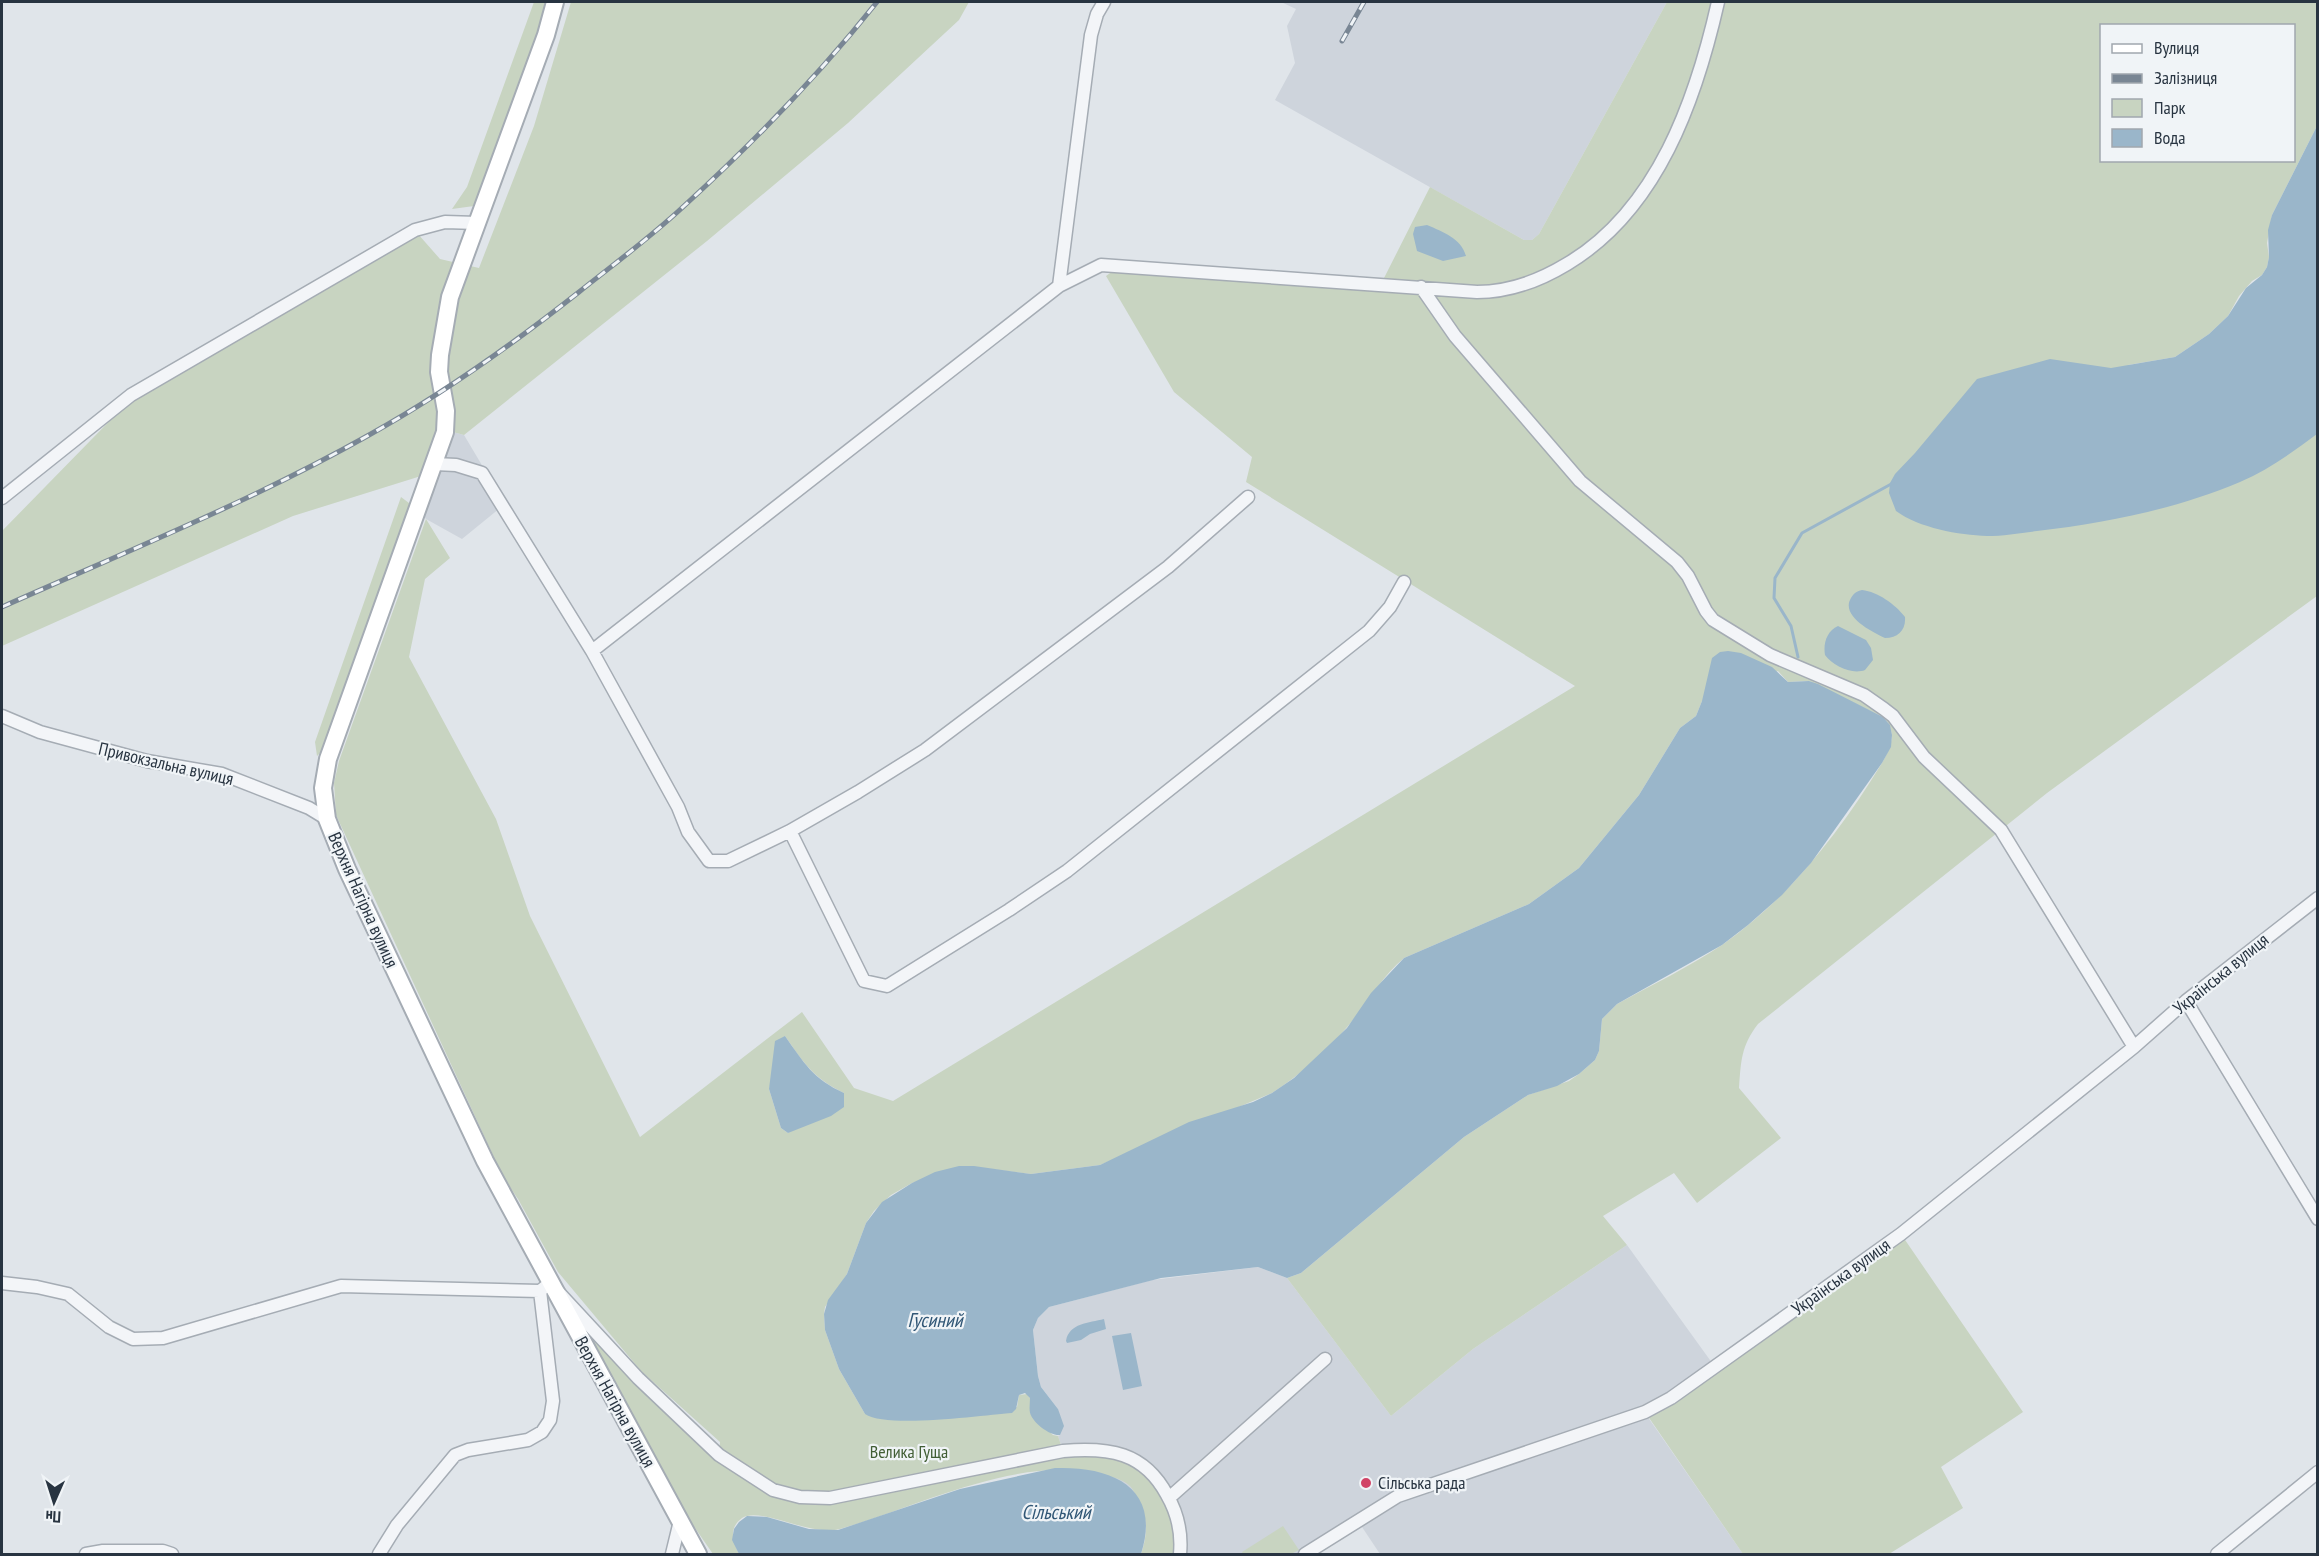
<svg xmlns="http://www.w3.org/2000/svg" width="2319" height="1556" viewBox="0 0 2319 1556" font-family="'PT Sans Narrow',sans-serif">
<rect width="100%" height="100%" fill="#e0e5ea"/>
<path fill="#ced4dc" d="M1281,2H1667L1539,234L1532,240H1524L1275,100L1295,63L1287,26L1296,9Z
M438,428L464,435L505,504L462,539L426,519L417,509L421,476Z
M1627,1245L1715,1367L1645,1413L1743,1554H1380L1358,1521L1305,1554H1180L1063,1451L1058,1436L1060,1435L1058,1409L1041,1387L1038,1376L1033,1330L1038,1318L1049,1307L1152,1280L1258,1267L1287,1278L1391,1416L1473,1349Z"/>
<path fill="#c8d4c1" fill-rule="evenodd" d="M534,2H546L537,33L474,206L452,209L467,187Z
M571,2H969L959,20L848,123L707,241L464,435L438,428L421,476L293,516L2,646V531L133,397L418,234L440,259L479,268L534,126Z
M1667,2H2317V126L2272,215L2267,243L2269,257L2267,267L2262,275L2252,281L2239,296L2228,316L2209,334L2175,357L2128,365L2317,409V596L2047,793L1758,1024C1741,1046 1741,1061 1739,1088L1781,1138L1697,1203L1674,1173L1603,1216L1627,1245L1473,1349L1391,1416L1287,1278L1301,1273L1464,1137L1528,1095L1569,1081L1579,1074L1595,1060L1599,1051L1602,1019L1617,1004C1652,985 1689,967 1722,945C1789,898 1840,832 1882,763C1891,747 1898,732 1883,717L1809,681L1788,682L1778,671L1702,701L1696,716L1680,728L1639,795L1579,868L1529,904L1404,958C1381,977 1367,1004 1348,1026C1327,1051 1300,1075 1272,1093L1100,1165L1031,1174L967,1166L912,1183L891,1195L874,1211L866,1223L847,1274L825,1307L824,1314L825,1330L839,1369L865,1414L1017,1407L1019,1395L1027,1394L1030,1398V1413L1053,1435L1058,1436L1063,1451L1138,1461L1173,1505L1180,1554H1141C1148,1534 1148,1516 1137,1498C1135,1494 1133,1489 1130,1486C1124,1480 1113,1477 1105,1475C1021,1453 920,1506 840,1529C811,1537 760,1506 742,1518C728,1528 733,1542 739,1554H713L686,1515L588,1335L591,1331L719,1454L720,1442L641,1371L558,1272L518,1199L503,1177L336,815L334,783L339,761L426,519L450,558L425,579L409,657L496,819L530,916L640,1137L802,1012L854,1088L893,1101L1575,686L1246,482L1252,457L1174,392L1106,276L1120,266L1381,284L1430,187L1524,240H1532L1539,234ZM2102,26H2294V160H2102ZM785,1036C803,1062 814,1079 844,1093L788,1133L781,1128L769,1089Z
M401,497L417,509L335,739L317,756L315,742Z
M1901,1234L2023,1412L1941,1467L1963,1508L1889,1554H1743L1645,1412Z
M1283,1526L1299,1550L1291,1554H1243L1242,1552Z"/>
<path fill="#9ab6ca" d="M2317,126V434C2293,452 2268,470 2240,482C2176,509 2106,523 2037,531C2021,533 2003,536 1987,536C1959,535 1919,528 1896,511L1889,493L1890,483L1895,474L1915,453L1977,379L2050,359L2111,368L2175,357L2209,334L2228,316L2246,288L2262,275L2267,267L2269,257L2268,230L2272,215Z
M1427,225C1443,232 1461,238 1466,256L1443,261L1417,251L1413,234L1415,227Z
M1862,590C1878,592 1895,604 1905,617C1906,630 1898,638 1885,638C1872,632 1840,616 1851,598C1854,593 1857,591 1862,590Z
M1838,626L1866,640L1871,648L1873,660L1865,670C1852,675 1833,666 1825,655C1823,643 1827,631 1838,626Z
M1728,651L1741,653L1772,667L1788,682L1809,681L1818,684L1883,717L1890,725L1892,735L1891,747L1882,763L1811,863L1782,895L1748,925L1722,945L1617,1004L1602,1019L1599,1051L1595,1060L1579,1074L1557,1086L1528,1095L1464,1137L1301,1273L1287,1278L1258,1267L1161,1278L1049,1307L1038,1318L1033,1330L1038,1376L1041,1387L1058,1409L1064,1426L1060,1435C1050,1436 1033,1423 1030,1413C1029,1408 1030,1403 1030,1398L1025,1393L1019,1395L1016,1409L1012,1413C983,1415 887,1429 865,1414L839,1369L825,1330L824,1314L828,1300L847,1274L866,1223L882,1202L912,1183L935,1172L959,1166H974L1031,1174L1100,1165L1189,1122L1253,1102L1272,1093L1294,1078L1347,1028L1371,993L1404,958L1529,904L1579,868L1639,795L1680,728L1696,716L1702,701L1712,658L1720,652Z
M785,1036C804,1063 813,1079 844,1093V1107L831,1116L788,1133L781,1128L769,1089L775,1041Z
M1104,1319L1106,1329L1090,1334L1081,1340L1067,1343L1066,1341C1069,1323 1089,1323 1104,1319Z
M1131,1333L1142,1386L1123,1390L1112,1336Z
M1055,1468C1113,1466 1162,1488 1141,1554H739L732,1540L734,1529L739,1522L747,1516L767,1517L809,1529L838,1530L960,1489Z"/>
<g fill="none" stroke-linecap="round" stroke-linejoin="round">
<path stroke="#9ab6ca" stroke-width="3" d="M1798,657L1791,626L1774,598L1775,578L1802,533L1893,483"/>
<g stroke="#a5acb4" stroke-width="15">
<path id="street" d="M1059,286L1091,35L1097,14L1104,2
M1421,287L1455,336L1580,481L1677,562L1688,576L1706,611L1713,620L1770,655L1864,695L1884,709L1893,716L1924,757L2001,830L2134,1047
M435,464L456,465L482,473L592,651L678,807L688,832L709,861H728L790,831L864,981L887,986L1009,910L1067,871L1369,631L1390,607L1404,582
M2,498L131,395L415,230L445,222L477,223
M592,651L1059,286L1101,265L1477,292C1510,292 1539,281 1567,264C1658,210 1696,99 1718,2
M2,716L40,732L147,761L222,774L309,808L327,819
M790,831L858,792L925,750L1168,567L1248,497
M2186,1001L2318,1219
M2,1283L37,1287L68,1294L109,1327L133,1339L163,1338L341,1286L540,1291L550,1283L638,1378L719,1455L773,1490L800,1497L830,1498L1063,1451C1109,1447 1144,1452 1167,1495C1178,1514 1182,1533 1180,1554
M1169,1498L1325,1359
M86,1554L103,1551H163L172,1554
M379,1554L397,1525L455,1455L468,1450L528,1440L542,1432L550,1420L553,1401L540,1291
M672,1554L680,1521
M1305,1554L1398,1496L1645,1412L1671,1398L1901,1234L2134,1047L2186,1001L2318,898
M2217,1554L2318,1472"/>
</g>
<g stroke="#a5acb4" stroke-width="20">
<path id="secondary" d="M555,2L546,35L450,297L440,355L439,372L446,411L445,432L328,759L323,788L327,819L347,869L485,1161L698,1554"/>
</g>
<use href="#street" stroke="#f3f5f8" stroke-width="12"/>
<use href="#secondary" stroke="#fff" stroke-width="16"/>
<g stroke="#798694" stroke-width="5">
<path id="rail" d="M1342,41L1364,2
M2,607C125,552 252,501 369,435C443,394 513,344 579,292C614,264 651,237 684,206C753,143 819,75 877,2"/>
</g>
<use href="#rail" stroke="#f0f4f7" stroke-width="3" stroke-dasharray="9" stroke-linecap="butt"/>
</g>
<circle fill="#d14366" stroke="#f0f4f7" stroke-width="2" cx="1366" cy="1483" r="6"/>
<g text-anchor="middle" stroke-width="4.5" stroke-linejoin="round" paint-order="stroke">
<g font-size="18" fill="#283441" stroke="#f0f4f7">
<text transform="translate(166 764) rotate(13)" y="6">Привокзальна вулиця</text>
<text transform="translate(363 900) rotate(66)" y="6">Верхня Нагірна вулиця</text>
<text transform="translate(2221 974) rotate(-39)" y="6">Українська вулиця</text>
<text transform="translate(1841 1277) rotate(-36)" y="6">Українська вулиця</text>
<text transform="translate(615 1402) rotate(61)" y="6">Верхня Нагірна вулиця</text>
</g>
<g font-size="18" fill="#415e35" stroke="#f0f4f7">
<text x="909" y="1458">Велика Гуща</text>
</g>
<g font-size="18" fill="#283441" stroke="#f0f4f7" text-anchor="start">
<text x="1378" y="1489">Сільська рада</text>
</g>
<g font-size="20" font-style="italic" fill="#315776" stroke="#f0f4f7">
<text x="935" y="1327">Гусиний</text>
<text x="1056" y="1519">Сільський</text>
</g>
</g>
<rect width="2319" height="1556" fill="none" stroke="#283441" stroke-width="6"/>
<rect x="2100" y="24" width="195" height="138" fill="#f0f4f7" stroke="#a0a7ae" stroke-width="1.5"/>
<rect x="2112" y="44" width="30" height="9" fill="#ffffff" stroke="#a0a7ae" stroke-width="1.5"/>
<text x="2154" y="54" font-size="18" fill="#283441">Вулиця</text>
<rect x="2112" y="74" width="30" height="9" fill="#798694" stroke="#a0a7ae" stroke-width="1.5"/>
<text x="2154" y="84" font-size="18" fill="#283441">Залізниця</text>
<rect x="2112" y="99" width="30" height="18" fill="#c8d4c1" stroke="#a0a7ae" stroke-width="1.5"/>
<text x="2154" y="114" font-size="18" fill="#283441">Парк</text>
<rect x="2112" y="129" width="30" height="18" fill="#9ab6ca" stroke="#a0a7ae" stroke-width="1.5"/>
<text x="2154" y="144" font-size="18" fill="#283441">Вода</text>
<g transform="translate(54 1502) rotate(183)" stroke="#f0f4f7" stroke-width="4.5" paint-order="stroke">
<path d="M0-4.5L10 22L0 15L-10 22Z" fill="#283441"/>
<text y="-9" font-size="16" font-weight="bold" text-anchor="middle" fill="#283441">Пн</text>
</g>
</svg>
